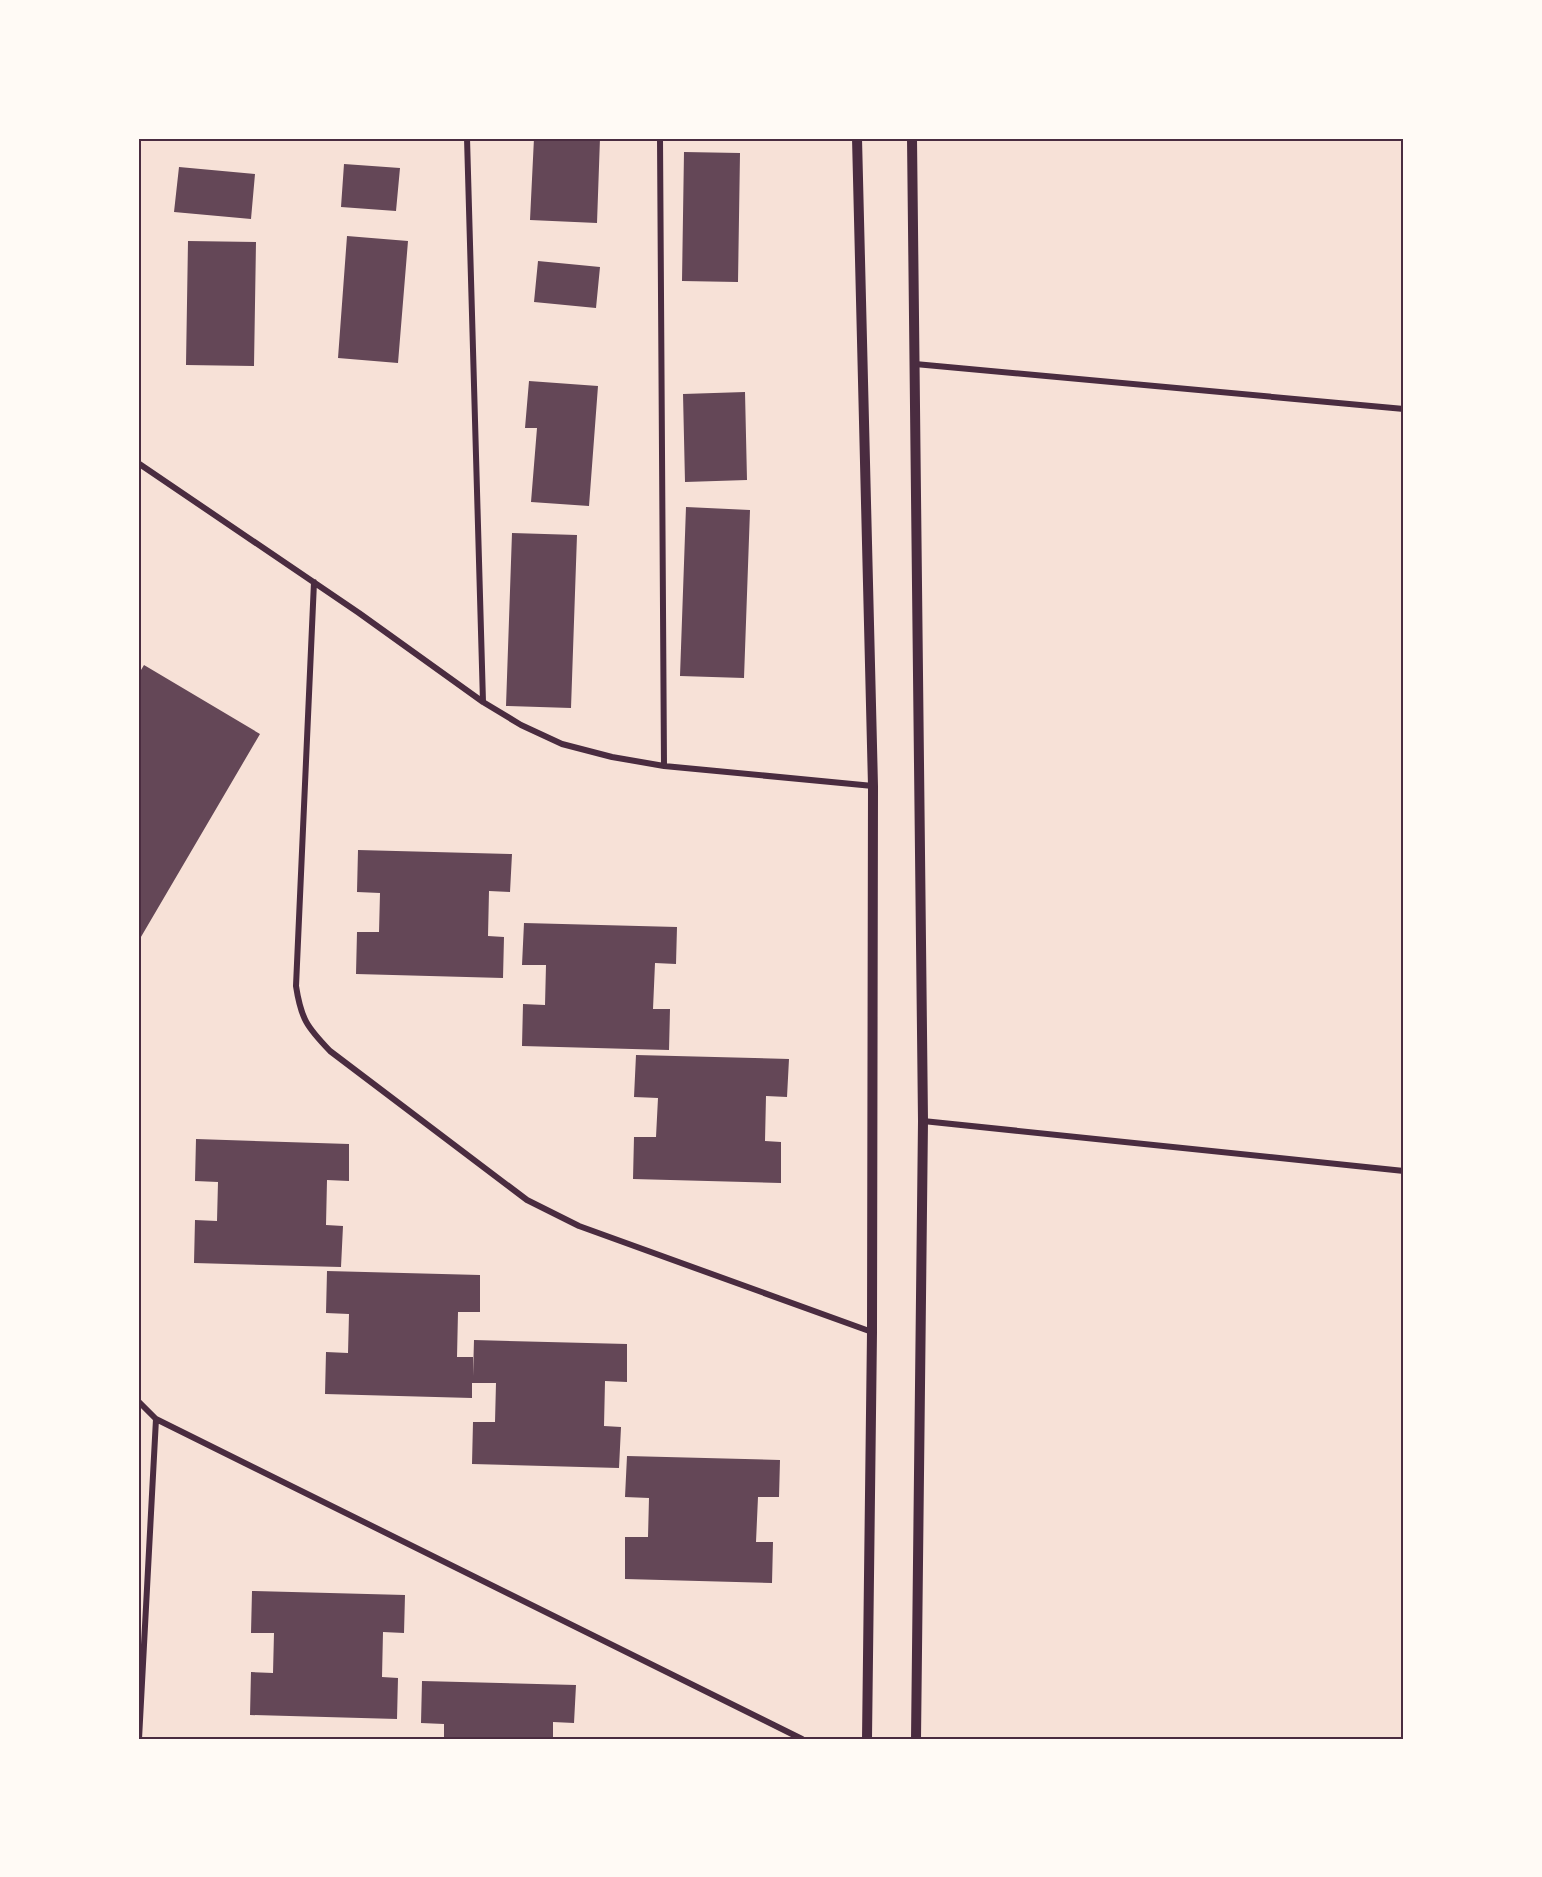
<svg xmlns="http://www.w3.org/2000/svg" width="1542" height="1877" viewBox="0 0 1542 1877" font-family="'Libre Baskerville',serif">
<rect width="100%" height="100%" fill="#f7e1d7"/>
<path fill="#644757" d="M534,138H600L597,223L530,220Z
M684,152L740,153L738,282L682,281Z
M344,164L400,168L396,211L341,207Z
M179,167L255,174L251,219L174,212Z
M347,236L408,241L398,363L338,358Z
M188,241L256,242L254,366L186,365Z
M538,261L600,267L596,308L534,302Z
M529,381L598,386L589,506L531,502L537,428H525Z
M745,392L747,480L685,482L683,394Z
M686,507L750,510L744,678L680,676Z
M512,533L577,535L571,708L506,706Z
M144,665L260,734L138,942V675Z
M358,850L512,854L510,892L489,891L488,936L504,937L503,978L356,974L357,932H379L380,893L357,892Z
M524,923L677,927L676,964L655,963L653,1009H670L669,1050L522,1046L523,1004L545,1005L546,965H522Z
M636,1055L789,1059L787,1097L766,1096L765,1141L781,1142V1183L633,1179L634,1137H656L658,1098L634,1097Z
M196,1139L349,1144V1181L327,1180L326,1225L343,1226L341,1267L194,1263L195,1220L217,1221L218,1182L195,1181Z
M327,1271L480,1275V1312H458L457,1357H473V1376L474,1340L627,1344V1382L605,1381L604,1426L621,1427L619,1468L472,1464L473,1422H495L496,1383H472V1398L325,1394L326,1352L348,1353L349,1314L326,1313Z
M627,1456L780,1460L779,1497H758L756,1542H773L772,1583L625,1579V1537H648L649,1498L625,1497Z
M252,1591L405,1595L404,1633L383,1632L382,1677L398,1678L397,1719L250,1715L251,1672L273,1673L274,1633H251Z
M422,1681L576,1685L574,1723L553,1722V1739H444V1724L421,1723Z"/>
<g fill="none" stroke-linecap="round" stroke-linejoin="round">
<path stroke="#4a2c40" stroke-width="6" d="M467,138L483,702
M660,138L664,766
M915,364L1404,409
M138,463L359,613L483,702L521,725L562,744L612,757L664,766L873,786
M314,582L296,986C301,1019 307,1027 330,1051L527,1200L579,1226L872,1332
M923,1121L1404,1171
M138,1401L156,1419L802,1739
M139,1739L156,1419"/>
<path stroke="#4a2c40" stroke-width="10" d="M857,138L873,786L872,1332L867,1739
M912,138L923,1121L916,1739"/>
</g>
<rect width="1542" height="1877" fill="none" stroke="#fffaf5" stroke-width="279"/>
<rect x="140" y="140" width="1262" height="1598" fill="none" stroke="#4a2c40" stroke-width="2"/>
</svg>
